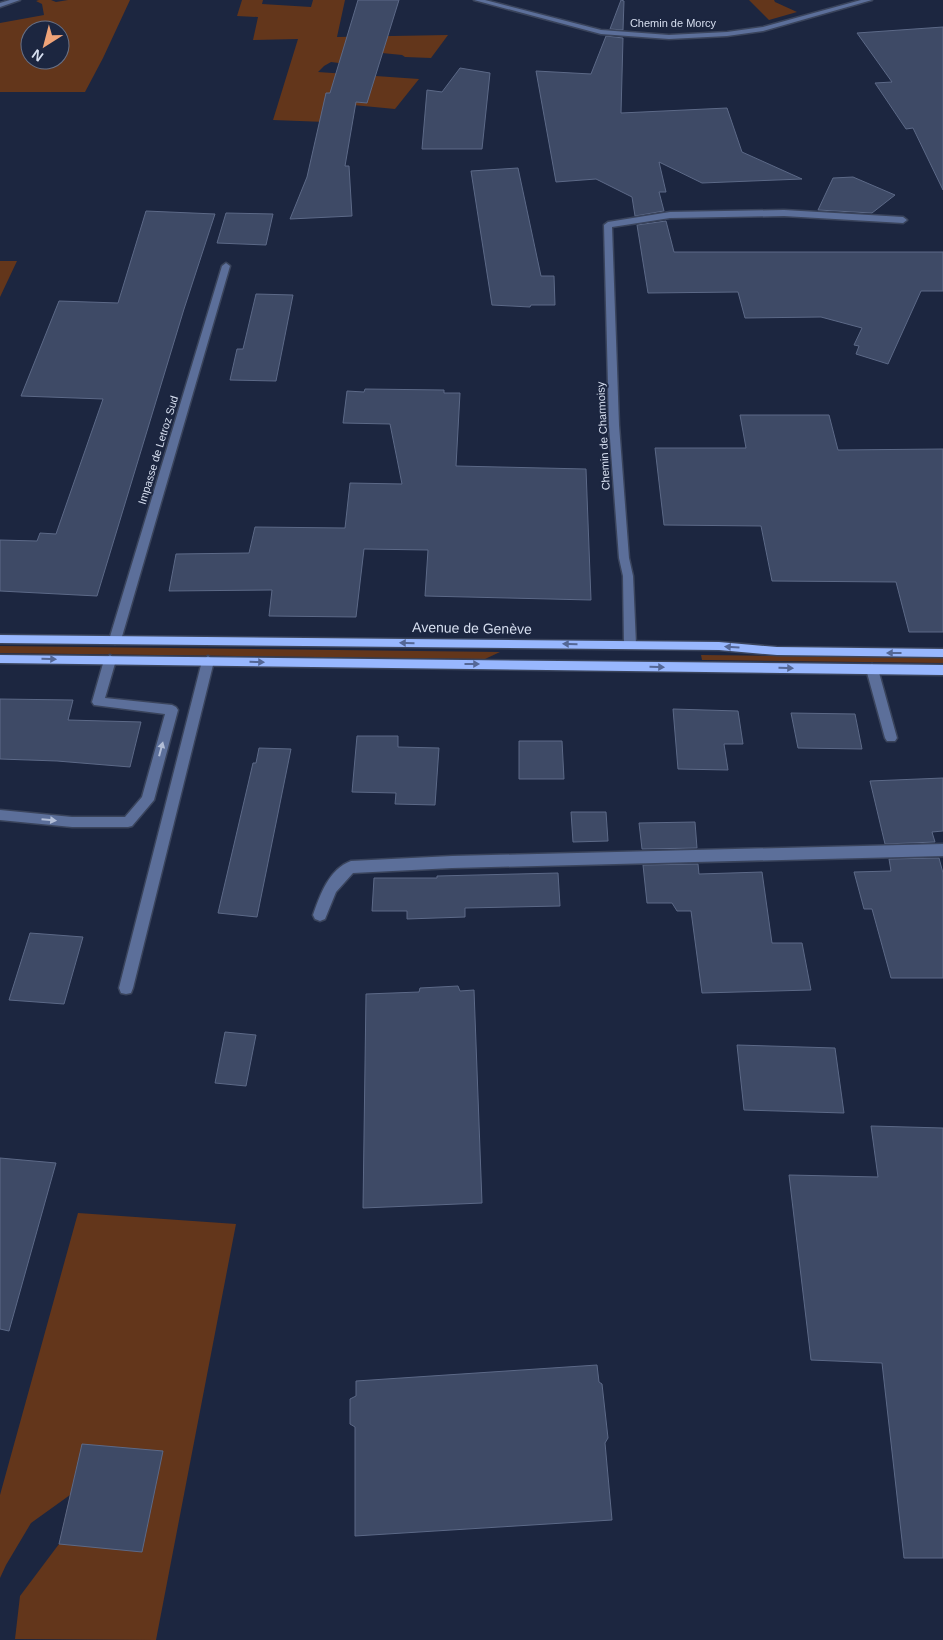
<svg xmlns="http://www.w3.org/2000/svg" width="943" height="1640" viewBox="0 0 943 1640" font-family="Arial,sans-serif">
<rect width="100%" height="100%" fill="#1c2640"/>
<path fill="#63361b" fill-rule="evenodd" d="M39,0H51L56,2L68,0H130L103,58L85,92H0V23L44,15L42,4L36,1ZM30,30H60V60H30Z
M242,0H263L262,4L311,7L313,0H345L337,37L448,35L431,58L405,57L402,55L382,53L339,63L331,62L324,66L318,72L419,79L395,109L353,105L352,123L273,120L298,39L253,40L258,17L237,16Z
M749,0H774L775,2L797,12L769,20Z
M0,261H17L0,297Z
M0,646L500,652L485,659L0,653Z
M701,655L943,658V663L702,660Z
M78,1213L236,1224L156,1640L15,1639L20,1596L59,1544L70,1495L31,1523L6,1565L0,1578V1495Z"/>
<path fill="#3e4a66" stroke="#5c6987" d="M358,0H399L367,103L356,102L345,166H349L352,216L290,219L307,177L326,93H330Z
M621,0L624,1L623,30L610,29Z
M943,27V190L913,128L906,129L875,83L892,82L857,33Z
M606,36L623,38L621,113L727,108L742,152L802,179L702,183L659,162L666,192H659L664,211L635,216L632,197L596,179L556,182L536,71L591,74Z
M460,68L490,73L482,149H422L427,90L442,92Z
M518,168L541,276H554L555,305H531L530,307L492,305L471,171Z
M853,177L895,195L872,213L818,210L833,178Z
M146,211L215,214L184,309L97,596L0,591V540L37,541L40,533L56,534L103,399L21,396L59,301L118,303Z
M226,213L273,214L266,245L217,243Z
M666,221L674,252H943V291H921L888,364L856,354L859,346L854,345L862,328L821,317L745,318L738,292L648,293L637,225Z
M256,294L293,295L276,381L230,380L237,349H243Z
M365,389L444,390V393H460L456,466L586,469L591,600L425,596L428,550L364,549L356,617L269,616L272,590L169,591L176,554L249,553L255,527L345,528L350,483L402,484L390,424L343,423L347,391L364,392Z
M740,415H829L838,450L943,449V632H909L896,582L772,581L761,526L664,525L655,448H746Z
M0,699L73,700L68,720L141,722L130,767L57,761L0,759Z
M673,709L738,711L743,744H724L728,770L678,769Z
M791,713L855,714L862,749L798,748Z
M357,736H398V747L439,748L435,805L395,804L396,793L352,792Z
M519,741H562L564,779H519Z
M259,748L291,749L257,917L218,913L253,763H256Z
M943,778V831L932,832L935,842L885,844L870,781Z
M571,812H606L608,841L573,842Z
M695,822L697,848L642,849L639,823Z
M939,858L943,873V978H891L872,909H864L854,872L891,871L889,859Z
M698,864L699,874L762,872L772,943H802L811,990L702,993L691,911H677L672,903H647L643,865Z
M558,873L560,906L465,908V917L407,919V911H372L374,878H437V876Z
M30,933L83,937L64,1004L9,1000Z
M458,986L460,991L474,990L482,1203L363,1208L366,994L419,992L420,988Z
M225,1032L256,1035L246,1086L215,1083Z
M737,1045L835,1048L844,1113L744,1110Z
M871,1126L943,1128V1558H904L882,1363L811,1360L789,1175L878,1177Z
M0,1158L56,1163L9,1331L0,1329Z
M597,1365L599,1382L602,1384L608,1438L605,1443L612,1520L355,1536V1427L350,1424V1399L356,1396V1381Z
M82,1444L163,1451L142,1552L59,1544Z"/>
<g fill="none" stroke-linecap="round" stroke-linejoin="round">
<g stroke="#3a445c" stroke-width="3">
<path id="minor" d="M10,0H20L0,7V3Z
M474,0H485L601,30L669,35L727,32L763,27L861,0H872L763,31L727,36L669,39L601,34Z
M784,210L903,217L907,220L903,223L784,216L670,218L612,227L619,425L629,558L633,576L636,645L634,648H626L624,645L623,576L619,558L609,425L604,225L608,222L670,212Z
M226,263L230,266L121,640L115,644L109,640L222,266Z
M110,655L116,660L105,698L172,705L176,707L178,710L154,800L132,826L128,827H72L0,820V810L72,817H125L142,797L165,714L94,705L92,702L104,660Z
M208,656L214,661L133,988L131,993L126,994L121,993L119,988L202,661Z
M872,664L878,669L897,738L895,741H887L885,738L866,669Z
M943,844V856L452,868L353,873L336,892L325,919L320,921L315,919L313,915C320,895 329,869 351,861L452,856Z"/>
</g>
<g stroke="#3a445c" stroke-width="3">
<path id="major" d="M0,635L719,642L777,647L943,649V657L777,655L719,650L0,643Z
M0,655L943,665V675L0,663Z"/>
</g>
<use href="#minor" fill="#5c6f9a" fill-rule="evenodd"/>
<use href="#major" fill="#98b7fe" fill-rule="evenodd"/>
</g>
<defs><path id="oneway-solid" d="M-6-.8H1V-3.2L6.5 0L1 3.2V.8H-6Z" transform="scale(1.25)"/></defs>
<g fill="#546796">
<use href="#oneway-solid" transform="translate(407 643) rotate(-179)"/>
<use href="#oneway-solid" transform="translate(570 644) rotate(-179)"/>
<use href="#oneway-solid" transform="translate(732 647) rotate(-176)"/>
<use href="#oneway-solid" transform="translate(894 653) rotate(-180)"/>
<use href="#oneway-solid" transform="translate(49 659) rotate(1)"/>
<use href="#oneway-solid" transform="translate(257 662) rotate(1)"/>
<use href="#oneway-solid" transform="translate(472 664)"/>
<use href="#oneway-solid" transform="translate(657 667) rotate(1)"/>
<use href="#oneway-solid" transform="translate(786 668) rotate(1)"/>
</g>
<g fill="#b2bdd6">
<use href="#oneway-solid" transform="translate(161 749) rotate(-75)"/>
<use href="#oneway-solid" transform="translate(49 820) rotate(5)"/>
</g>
<g text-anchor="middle" stroke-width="4" stroke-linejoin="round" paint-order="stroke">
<g font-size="11" fill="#d7dff0" stroke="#1c2640">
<text x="673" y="27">Chemin de Morcy</text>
<text transform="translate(603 436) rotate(-93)" y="4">Chemin de Charmoisy</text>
<text transform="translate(158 450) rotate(-73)" y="4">Impasse de Letroz Sud</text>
</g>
<g font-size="14" fill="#d7dff0" stroke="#1c2640">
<text transform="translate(472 628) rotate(1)" y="5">Avenue de Genève</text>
</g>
</g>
<g transform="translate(45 45) rotate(216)"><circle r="24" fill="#1c2640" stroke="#677086"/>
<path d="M0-4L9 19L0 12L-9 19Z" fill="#efa378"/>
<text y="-8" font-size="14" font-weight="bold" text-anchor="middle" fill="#d7dff0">N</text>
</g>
</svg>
